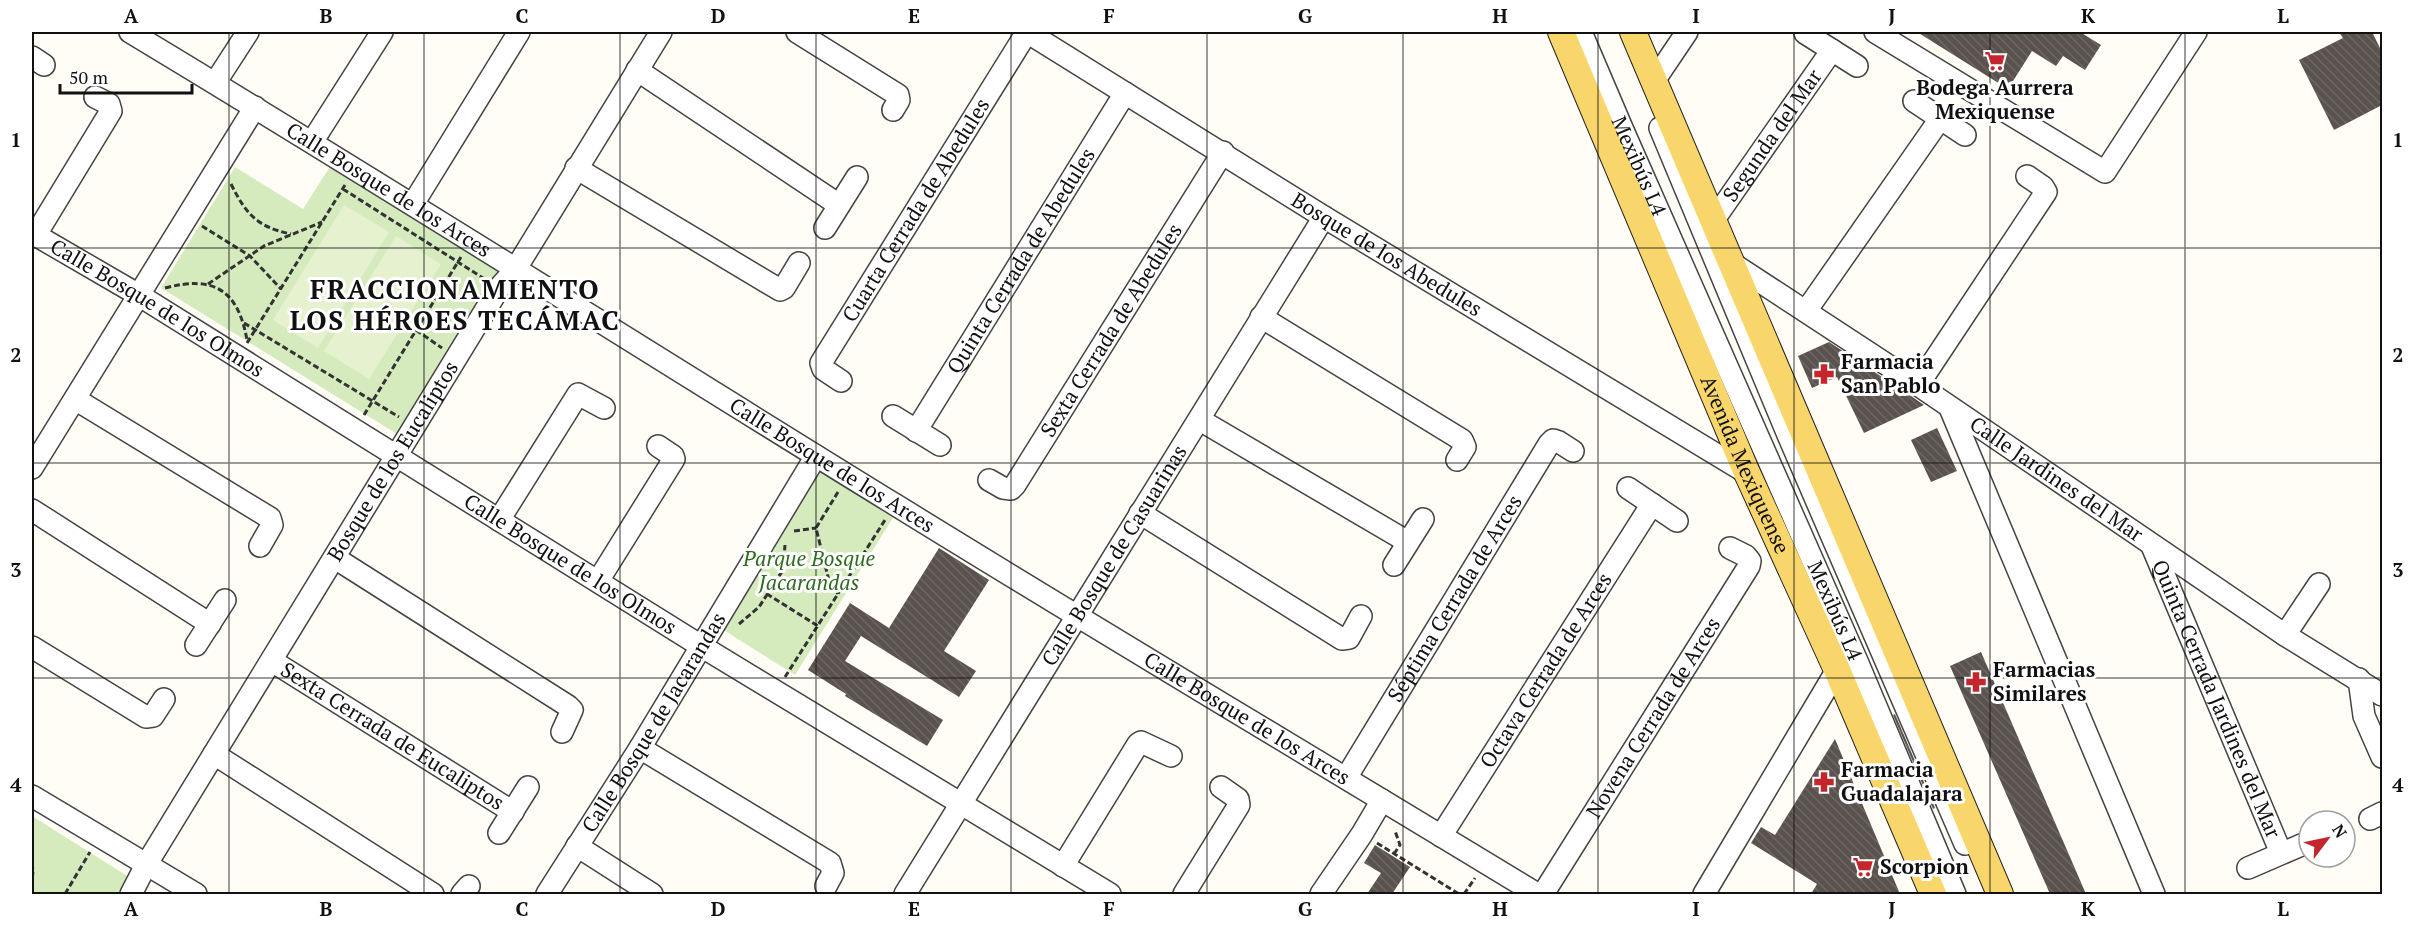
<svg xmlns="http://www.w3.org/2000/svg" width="2414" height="926" viewBox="0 0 2414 926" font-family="'PT Serif',serif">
<defs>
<pattern id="building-back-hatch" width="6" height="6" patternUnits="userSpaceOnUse" patternTransform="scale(1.5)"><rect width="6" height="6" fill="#5a524d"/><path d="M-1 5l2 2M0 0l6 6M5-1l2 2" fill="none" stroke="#6d6662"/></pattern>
</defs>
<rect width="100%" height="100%" fill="#fffdf5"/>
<path fill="#d5ebbd" d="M331,165L499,269L397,434L161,288L235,167L303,209Z
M823,467L896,513L795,675L722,629Z
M32,816L129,877L118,894H32Z"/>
<path fill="#e6f2cf" d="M344,205L389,232L318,348L273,320Z
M396,236L441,264L369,379L324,351Z"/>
<path fill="url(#building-back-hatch)" d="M1917,32H2080L2101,45L2085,70L2063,56L2056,66L2032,51L2008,89Z
M2339,32H2372L2382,52V105L2334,130L2299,60L2343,38Z
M1829,342L1911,396L1924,405L1864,433L1837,377L1812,388L1798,356Z
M1937,428L1957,471L1931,482L1911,440Z
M939,548L989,580L944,651L976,671L959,697L861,636L845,661L943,720L927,746L845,696L846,694L808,670L850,603L889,628Z
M1981,652L2086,894H2050L1950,666Z
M1895,714L1935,808L1933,809L1893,715Z
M1835,739L1900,894H1811L1817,884L1751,843L1761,827L1775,835Z
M1375,845L1410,867L1392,894H1367L1381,873L1364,863Z"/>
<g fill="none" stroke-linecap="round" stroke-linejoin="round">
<g stroke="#444" stroke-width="24">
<g id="minor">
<path id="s1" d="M130,32C388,187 642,349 899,507C1111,638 1325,765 1537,894"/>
<path d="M797,32L898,95L899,100L893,110"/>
<path id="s2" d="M1027,32L1324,217L1747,473"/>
<path id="s3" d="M1581,32L1622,128L1857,661L1955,894"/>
<path d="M1875,32L2105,172L2196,32"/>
<path d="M1805,33L1857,66"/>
<path d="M32,57L44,65"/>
<path d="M637,70L839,205"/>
<path d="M1654,81L1687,32"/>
<path d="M215,83L248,32"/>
<path d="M1914,101L1965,135"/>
<path d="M1660,128L1788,435L1965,844"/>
<path d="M312,142L382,32"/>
<path d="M576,168L780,290L784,288L799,263"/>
<path d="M413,204L519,32"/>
<path id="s4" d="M1713,221L1832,50"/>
<path d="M825,228L857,177"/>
<path id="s5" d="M32,233L137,294L701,646L1110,894"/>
<path d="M35,236L111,111L109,104L95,97"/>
<path id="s6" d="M1730,262L1918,385L2285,635L2382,695"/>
<path d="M1806,311L1940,119"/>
<path d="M1261,317L1462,440L1465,447L1457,460"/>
<path id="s7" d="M841,381L823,369L821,363L1027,32"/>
<path d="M1918,385L2046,192L2043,187L2027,176"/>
<path d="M75,399L270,518L272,525L260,546"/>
<path d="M1950,408L2154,894"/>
<path d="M893,416L940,445"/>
<path d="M1200,420L1408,542"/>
<path id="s8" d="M916,431L1125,93"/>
<path d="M32,468L255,107"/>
<path id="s9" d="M989,480L1003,488L1011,489L1015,485L1223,152"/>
<path d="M1628,488L1677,521"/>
<path d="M32,510L210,624"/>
<path d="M1140,513L1342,639L1349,638L1361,616"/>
<path d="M499,520L578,394L604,408"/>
<path id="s10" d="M2152,546L2281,853"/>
<path d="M335,558L568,706L572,710L562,732"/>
<path d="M1394,565L1423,519"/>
<path d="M598,581L674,459L673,456L658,446"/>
<path d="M2285,635L2319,584"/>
<path d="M196,645L225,600"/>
<path d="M32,647L146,717L153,716L164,699"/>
<path id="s11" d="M272,661L513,812"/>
<path d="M2359,679L2364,716L2382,757"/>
<path d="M640,748L830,863L833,873L826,886"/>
<path d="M214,754L433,894"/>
<path id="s12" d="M1346,778L1549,444L1553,440L1559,442L1573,451"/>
<path d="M32,796L196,894"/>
<path d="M2370,819L2382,813"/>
<path d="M499,833L528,787"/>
<path id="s13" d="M1441,836L1652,504"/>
<path d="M577,846L652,894"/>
<path d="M1063,866L1138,744L1141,742L1171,756"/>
<path d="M2248,868L2306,843"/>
<path id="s14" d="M131,894L146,865L499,288L515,270L661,32"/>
<path d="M462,894L469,886"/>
<path id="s15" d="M547,894L640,748L816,456"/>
<path id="s16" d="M905,894L1324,217"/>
<path d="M1184,894L1239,805L1238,799L1221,787"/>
<path d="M1321,894L1362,834L1382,800"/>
<path id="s17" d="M1543,894L1749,566L1750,561L1746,556L1730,548"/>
<path d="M1704,894L1837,670"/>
</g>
</g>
<g stroke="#222" stroke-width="28">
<g id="major">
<path id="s18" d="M1561,32L1747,473L1837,670L1933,894"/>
<path d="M1633,32L2000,894"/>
</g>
</g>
<path stroke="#333" stroke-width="3" stroke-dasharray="6 3" stroke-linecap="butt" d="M231,184C246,214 257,227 291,234
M343,189L483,278
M202,226L250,256L281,289
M208,284L264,246L322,222
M165,288C214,275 238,290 247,340
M244,323L399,417
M416,330L442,348
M247,343L345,185
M364,415L461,257
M838,492L816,528L829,581L838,594
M794,531L816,528
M759,589L818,626
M739,624L759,607L783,570L785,545
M785,677L885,520
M1377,843L1459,894
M1394,854L1400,845L1395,831
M32,863L33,871L32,881
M65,894L90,852
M1464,894L1475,878"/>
<use href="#minor" stroke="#fff" stroke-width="21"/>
<use href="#major" stroke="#f9d66b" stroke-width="26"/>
</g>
<path fill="none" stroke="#111" stroke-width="1.5" stroke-opacity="0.55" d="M229,32V894M424,32V894M620,32V894M816,32V894M1011,32V894M1207,32V894M1403,32V894M1598,32V894M1794,32V894M1990,32V894M2185,32V894M32,248H2382M32,463H2382M32,678H2382"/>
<defs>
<g id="supermarket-bare" transform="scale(1.62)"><path d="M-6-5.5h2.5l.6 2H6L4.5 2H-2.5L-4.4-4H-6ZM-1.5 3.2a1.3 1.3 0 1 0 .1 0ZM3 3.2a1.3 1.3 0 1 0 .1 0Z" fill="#c4262e" stroke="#fff" stroke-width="2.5" paint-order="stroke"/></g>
<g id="pharmacy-bare" transform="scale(1.62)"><path d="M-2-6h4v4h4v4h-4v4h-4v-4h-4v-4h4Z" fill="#c4262e" stroke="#fff" stroke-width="2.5" paint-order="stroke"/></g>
</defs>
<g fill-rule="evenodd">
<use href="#supermarket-bare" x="1995" y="61"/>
<use href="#pharmacy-bare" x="1824" y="374"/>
<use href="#pharmacy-bare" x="1976" y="682"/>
<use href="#pharmacy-bare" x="1824" y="782"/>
<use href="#supermarket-bare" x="1863" y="867"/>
</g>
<g text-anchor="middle" stroke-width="6" stroke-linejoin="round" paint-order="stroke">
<g font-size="21" font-weight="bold" fill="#111" stroke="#fff" text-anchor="start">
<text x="1995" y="95" text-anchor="middle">Bodega Aurrera<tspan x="1995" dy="24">Mexiquense</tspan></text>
<text x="1841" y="369">Farmacia<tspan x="1841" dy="24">San Pablo</tspan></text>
<text x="1993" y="677">Farmacias<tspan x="1993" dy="24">Similares</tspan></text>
<text x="1841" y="777">Farmacia<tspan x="1841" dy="24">Guadalajara</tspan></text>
<text x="1880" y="874">Scorpion</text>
</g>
<g font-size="21" fill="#111" stroke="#fff">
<text dy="7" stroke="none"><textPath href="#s4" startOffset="104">Segunda del Mar</textPath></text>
<text dy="7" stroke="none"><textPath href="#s3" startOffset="146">Mexibús L4</textPath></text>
<text dy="7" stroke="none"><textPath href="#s1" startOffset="303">Calle Bosque de los Arces</textPath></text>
<text dy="7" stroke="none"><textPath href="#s7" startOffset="208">Cuarta Cerrada de Abedules</textPath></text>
<text dy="7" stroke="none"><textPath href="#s2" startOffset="423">Bosque de los Abedules</textPath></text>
<text dy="7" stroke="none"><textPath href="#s8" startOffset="200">Quinta Cerrada de Abedules</textPath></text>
<text dy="7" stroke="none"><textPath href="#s5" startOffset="146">Calle Bosque de los Olmos</textPath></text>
<text dy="7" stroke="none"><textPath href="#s9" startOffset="212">Sexta Cerrada de Abedules</textPath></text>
<text dy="7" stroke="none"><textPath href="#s14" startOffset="506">Bosque de los Eucaliptos</textPath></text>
<text dy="7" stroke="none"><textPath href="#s18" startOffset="470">Avenida Mexiquense</textPath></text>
<text dy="7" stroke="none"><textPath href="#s1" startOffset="825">Calle Bosque de los Arces</textPath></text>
<text dy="7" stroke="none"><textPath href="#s6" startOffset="392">Calle Jardines del Mar</textPath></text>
<text dy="7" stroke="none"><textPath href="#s16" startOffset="398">Calle Bosque de Casuarinas</textPath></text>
<text dy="7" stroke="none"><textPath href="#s5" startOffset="632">Calle Bosque de los Olmos</textPath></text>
<text dy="7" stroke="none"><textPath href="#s12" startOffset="210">Séptima Cerrada de Arces</textPath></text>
<text dy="7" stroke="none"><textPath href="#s3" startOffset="632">Mexibús L4</textPath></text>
<text dy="7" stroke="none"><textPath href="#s13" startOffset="196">Octava Cerrada de Arces</textPath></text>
<text dy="7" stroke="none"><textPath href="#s10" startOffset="166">Quinta Cerrada Jardines del Mar</textPath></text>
<text dy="7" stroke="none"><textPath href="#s1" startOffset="1311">Calle Bosque de los Arces</textPath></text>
<text dy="7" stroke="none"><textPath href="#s17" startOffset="208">Novena Cerrada de Arces</textPath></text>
<text dy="7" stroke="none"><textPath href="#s15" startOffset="202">Calle Bosque de Jacarandas</textPath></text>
<text dy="7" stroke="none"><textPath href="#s11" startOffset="142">Sexta Cerrada de Eucaliptos</textPath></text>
</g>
<g font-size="21" font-style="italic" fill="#2f6b1f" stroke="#fff">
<text x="809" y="566">Parque Bosque<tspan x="809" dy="24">Jacarandas</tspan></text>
</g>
<g font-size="27" font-weight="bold" letter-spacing="1.5" fill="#111" stroke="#fff">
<text x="455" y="299">FRACCIONAMIENTO<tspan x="455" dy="31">LOS HÉROES TECÁMAC</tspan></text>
</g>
</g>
<rect width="2414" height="926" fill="none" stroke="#ffffff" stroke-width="66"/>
<g transform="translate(2327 839) rotate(58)"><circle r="28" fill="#ffffff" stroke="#a0a0a0" stroke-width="1.5"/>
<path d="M0-4.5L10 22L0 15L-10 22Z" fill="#c4262e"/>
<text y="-9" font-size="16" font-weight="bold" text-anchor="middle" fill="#111111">N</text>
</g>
<path d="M60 84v9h132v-9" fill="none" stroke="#111111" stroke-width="3"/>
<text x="69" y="84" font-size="18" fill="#111111" stroke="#ffffff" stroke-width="4.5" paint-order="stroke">50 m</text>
<rect x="33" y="33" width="2348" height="860" fill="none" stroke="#111" stroke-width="2"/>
<g font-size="20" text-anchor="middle" font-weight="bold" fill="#111">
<text x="131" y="23">A</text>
<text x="326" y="23">B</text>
<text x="522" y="23">C</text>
<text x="718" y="23">D</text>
<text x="914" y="23">E</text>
<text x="1109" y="23">F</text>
<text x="1305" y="23">G</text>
<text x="1500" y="23">H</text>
<text x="1696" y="23">I</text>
<text x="1892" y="23">J</text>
<text x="2088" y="23">K</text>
<text x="2283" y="23">L</text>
<text x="16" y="147">1</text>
<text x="2398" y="147">1</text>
<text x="16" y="362">2</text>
<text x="2398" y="362">2</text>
<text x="16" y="577">3</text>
<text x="2398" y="577">3</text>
<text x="16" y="792">4</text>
<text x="2398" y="792">4</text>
<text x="131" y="916">A</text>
<text x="326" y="916">B</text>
<text x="522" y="916">C</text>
<text x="718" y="916">D</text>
<text x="914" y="916">E</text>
<text x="1109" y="916">F</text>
<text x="1305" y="916">G</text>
<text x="1500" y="916">H</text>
<text x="1696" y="916">I</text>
<text x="1892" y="916">J</text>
<text x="2088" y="916">K</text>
<text x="2283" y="916">L</text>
</g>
</svg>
